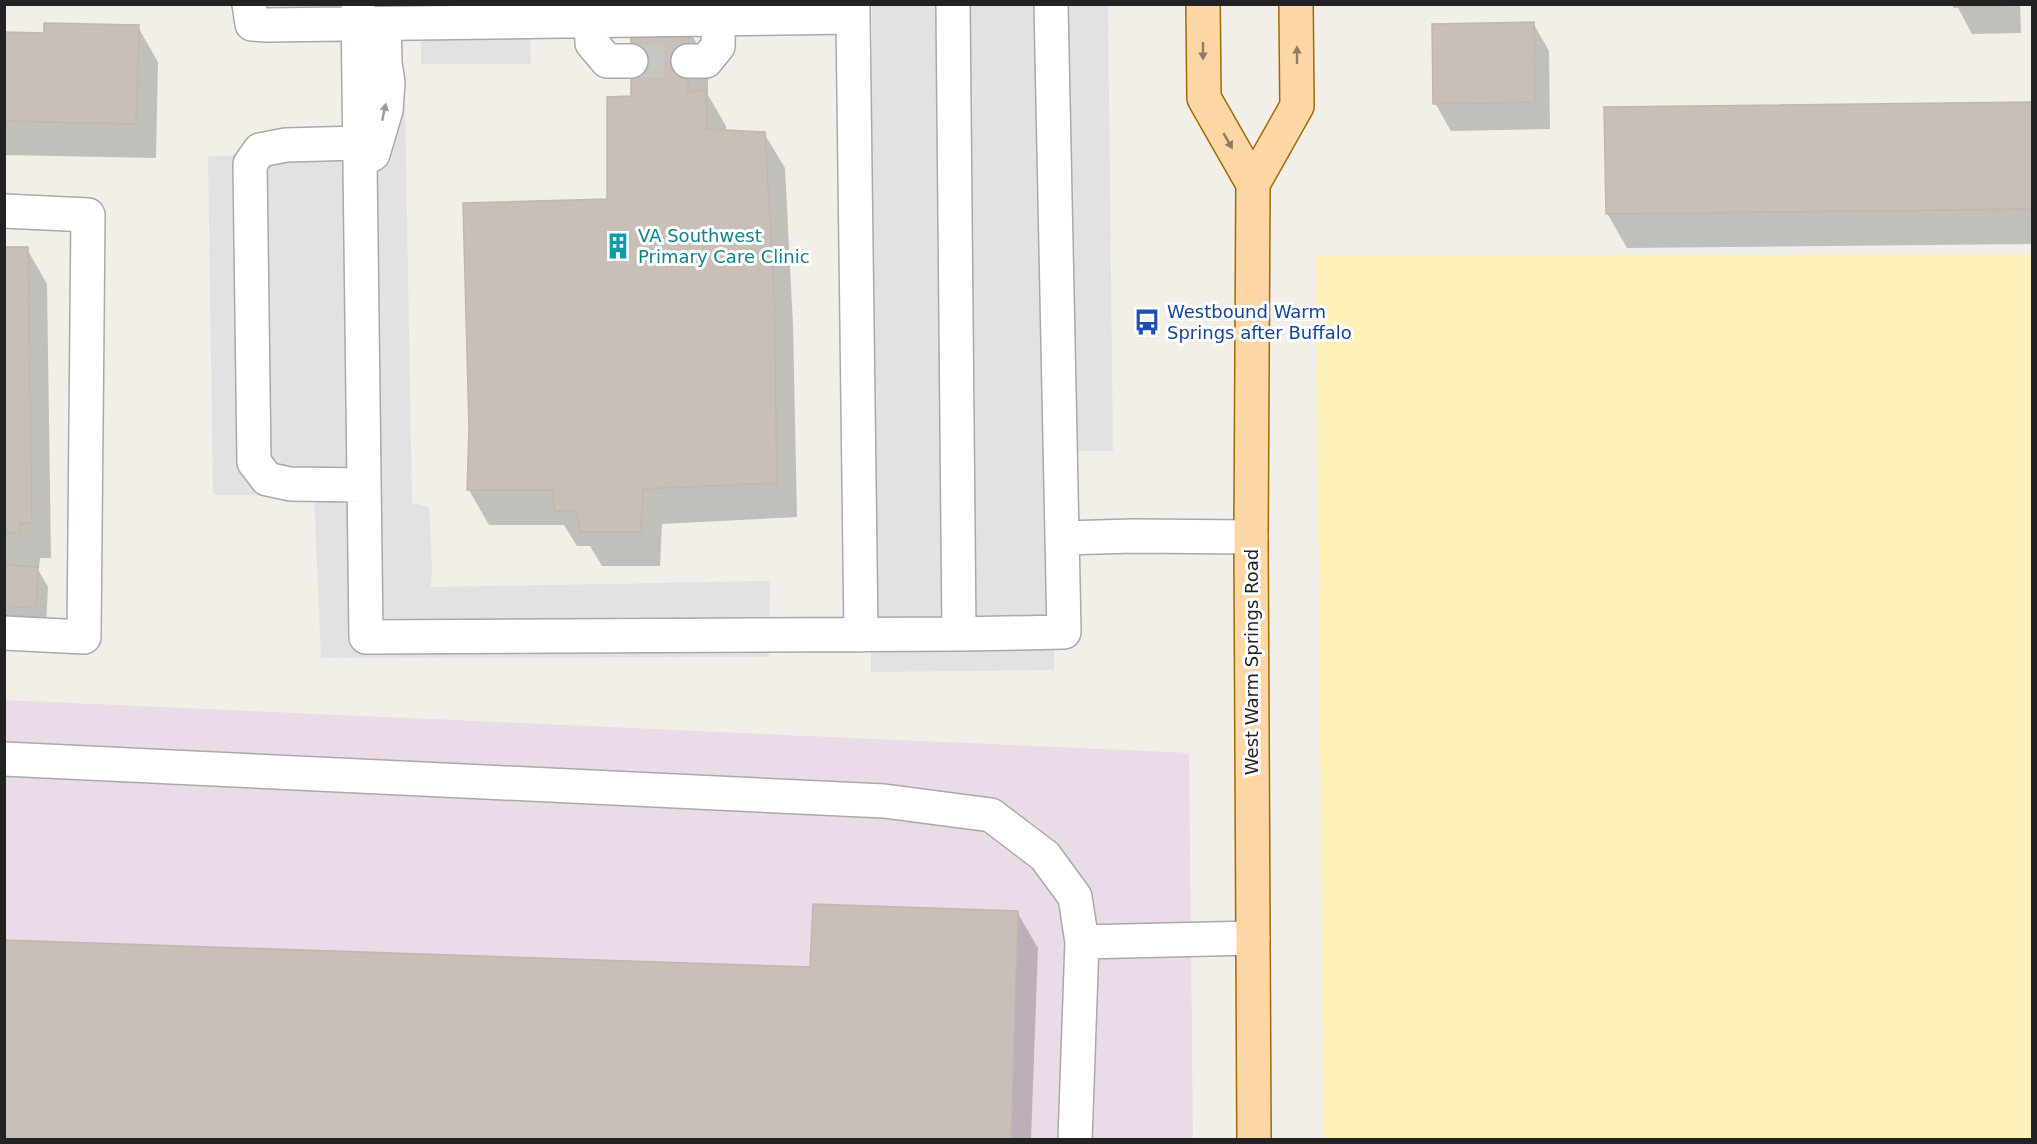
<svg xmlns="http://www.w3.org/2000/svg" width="2037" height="1144" viewBox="0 0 2037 1144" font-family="'DejaVu Sans',sans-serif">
<rect width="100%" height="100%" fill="#f2efe9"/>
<path fill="#ebdbe8" d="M5,700L1189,753L1193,1139L5,1140Z"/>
<path fill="#fff1ba" d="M2032,254V1139H1324L1316,256Z"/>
<path fill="#e2e2e2" d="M421,5H529L531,64H421Z
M872,5H1108L1113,451H1054V670L871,672Z
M372,100H405L412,503L429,507L432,568L431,587L770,581L769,657L321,658L314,495H213L208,156L373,154Z"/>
<path fill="#0003" d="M1956,4H2020L2021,33L1972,34Z
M1533,23L1549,51L1550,129L1451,131L1435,103Z
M138,27L158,62L156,158L4,155V33L46,34Z
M688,28L708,63V95L726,126V131L764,133L785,168L793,325L797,517L662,524L660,566H602L590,546H577L564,525H489L469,490L470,429L609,200L632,97Z
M2032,103V244L1627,248L1607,213L1606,108Z
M4,249H27L47,284L51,558H40L39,568H37L48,587L46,626L4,624Z
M1017,912L1038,948L1031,1140H4L812,968Z"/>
<path fill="#c7bfb8" stroke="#c4b6ab" stroke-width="1.5" d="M1954,4H2006V6L1954,7Z
M1534,22L1535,102L1433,104L1432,24Z
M44,23L139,25L136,124L4,121V32L44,33Z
M689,26L688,93L706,90L707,129L765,132L774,289L777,483L643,489L641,532H580L577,512L555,511L552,490H467L469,429L463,203L607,199V97L631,96V27Z
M2032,102V209L1606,214L1604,107Z
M4,247H28L32,523H20L19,533H4Z
M4,565L38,567L36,608L4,606Z
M813,904L1018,911L1011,1140H4V940L810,967Z"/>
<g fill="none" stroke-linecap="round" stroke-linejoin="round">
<path stroke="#c8c6c1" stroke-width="33" stroke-dasharray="33 16" stroke-linecap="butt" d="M631,61H688"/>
<g stroke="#a9a9a9" stroke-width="36">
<path id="minor" d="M249,4L252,24L267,25L853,17V4
M358,4L366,637L959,634
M591,4L592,43L607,61H631
M953,4L959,634L1064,632L1051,4
M853,17L861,635
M688,61H706L718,46L719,4
M359,143L286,145L260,150L250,164L254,462L267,479L290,484L364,485
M361,161L373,154L386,110L388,83L385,63L384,24
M4,211L88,215L84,637L4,633
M1063,538L1133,536L1251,537
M4,759L884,801L991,815L1045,856L1075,897L1082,942
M1075,1140L1082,942L1253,938"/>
</g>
<g stroke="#a06b00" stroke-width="36">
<path id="major" d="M1203,4L1204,98L1253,184
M1254,1140L1251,537L1253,184L1297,106L1296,4"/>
</g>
<use href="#minor" stroke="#fff" stroke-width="33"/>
<use href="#major" stroke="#fcd6a4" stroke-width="33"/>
</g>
<defs><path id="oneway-solid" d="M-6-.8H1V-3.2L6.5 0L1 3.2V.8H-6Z" transform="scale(1.5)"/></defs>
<g fill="#8f7c63">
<use href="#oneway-solid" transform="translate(1203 51) rotate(90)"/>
<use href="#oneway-solid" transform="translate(1297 55) rotate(-90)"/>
<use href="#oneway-solid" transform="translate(1228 141) rotate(60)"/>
</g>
<use fill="#9c9c9c" href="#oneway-solid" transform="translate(384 112) rotate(-78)"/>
<defs>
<g id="building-bare" transform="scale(2.07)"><path d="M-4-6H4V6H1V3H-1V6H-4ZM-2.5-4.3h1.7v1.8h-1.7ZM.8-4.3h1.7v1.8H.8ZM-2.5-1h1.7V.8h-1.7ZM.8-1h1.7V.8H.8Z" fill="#0f9aa8" stroke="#fff" stroke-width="2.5" paint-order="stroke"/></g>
<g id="bus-bare" transform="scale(2.07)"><path d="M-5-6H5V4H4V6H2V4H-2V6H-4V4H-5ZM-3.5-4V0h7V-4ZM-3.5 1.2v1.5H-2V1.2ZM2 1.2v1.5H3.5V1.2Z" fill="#1a4fb4" stroke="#fff" stroke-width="2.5" paint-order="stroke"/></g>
</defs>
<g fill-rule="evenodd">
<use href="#building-bare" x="618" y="246"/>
<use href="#bus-bare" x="1147" y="322"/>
</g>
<g text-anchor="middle" stroke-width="6" stroke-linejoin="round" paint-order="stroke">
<g font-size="18" fill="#0d838f" stroke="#fff" text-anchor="start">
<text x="638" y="242">VA Southwest<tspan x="638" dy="21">Primary Care Clinic</tspan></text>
</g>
<g font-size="18" fill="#164399" stroke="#fff" text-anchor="start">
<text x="1167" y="318">Westbound Warm<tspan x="1167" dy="21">Springs after Buffalo</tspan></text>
</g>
<g font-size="18" fill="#222" stroke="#fff">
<text transform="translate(1252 662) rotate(-90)" y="6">West Warm Springs Road</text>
</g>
</g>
<rect width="2037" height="1144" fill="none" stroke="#222222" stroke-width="12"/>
</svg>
